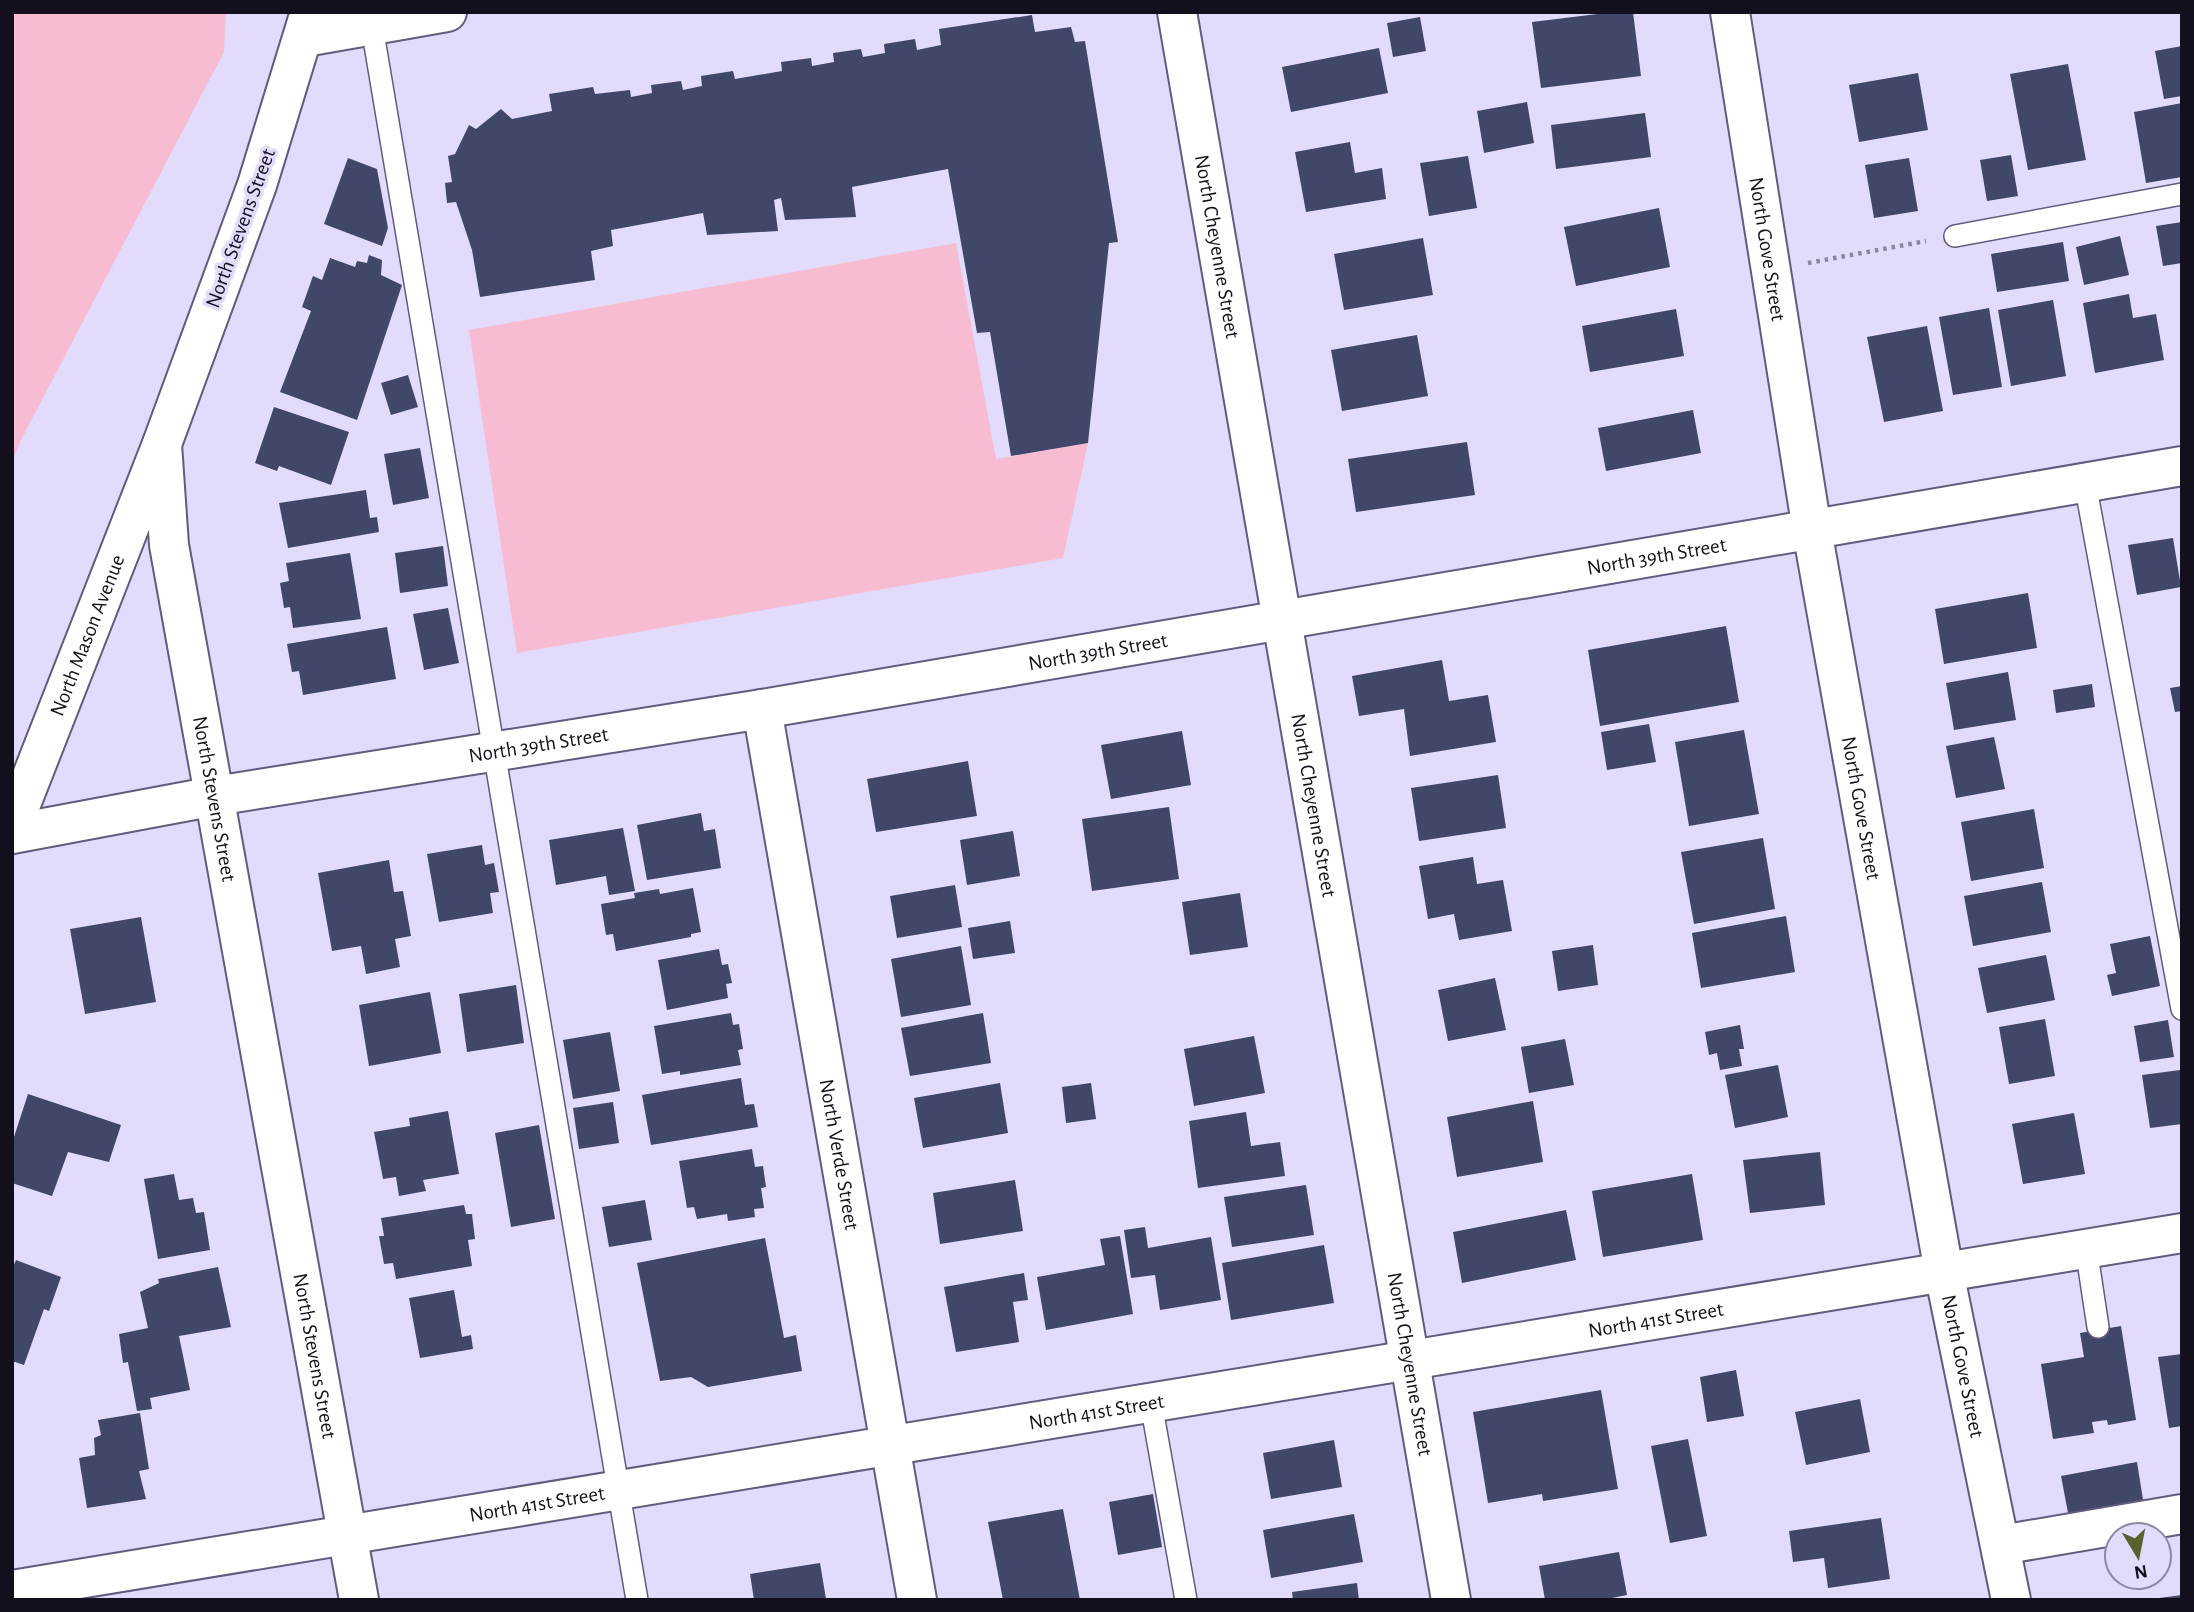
<svg xmlns="http://www.w3.org/2000/svg" width="2194" height="1612" viewBox="0 0 2194 1612" font-family="'Alegreya Sans',sans-serif">
<rect width="100%" height="100%" fill="#e2dbfc"/>
<path fill="#f7bcd2" d="M12,12H226L224,52L21,440L12,462Z
M956,243L996,459L1088,443L1063,558L517,653L469,330Z"/>
<path fill="#404768" d="M1614,12H1633L1641,76L1541,88L1532,22Z
M1032,15L1035,32L1071,27L1075,42L1085,41L1118,242L1109,243L1088,443L1011,456L990,332L977,333L948,169L852,187L856,217L785,220L781,198L774,200L778,231L707,235L703,213L611,230L613,246L591,251L595,280L480,297L472,250L456,202L447,203L445,183L452,182L448,156L455,154L469,125L476,129L501,109L512,119L552,111L549,94L593,87L595,94L630,90L631,97L652,93L651,85L681,81L683,90L702,86L701,76L733,71L735,79L782,71L781,62L811,58L812,66L834,62L833,53L861,49L863,57L885,53L884,44L915,39L917,50L941,45L939,29Z
M1420,17L1426,51L1393,57L1387,23Z
M2182,46V96L2164,99L2155,51Z
M1379,48L1388,93L1291,112L1282,67Z
M2068,64L2086,160L2028,170L2010,74Z
M1918,73L1928,130L1859,142L1849,85Z
M1527,102L1534,143L1484,153L1477,111Z
M2182,103V177L2146,183L2134,112Z
M1645,113L1651,157L1556,169L1551,125Z
M1350,142L1355,173L1382,168L1386,199L1306,212L1295,152Z
M2011,155L2018,196L1987,201L1980,160Z
M1468,156L1477,208L1429,216L1420,163Z
M348,158L377,169L388,228L382,246L324,224Z
M1909,158L1918,211L1874,218L1865,165Z
M1659,208L1670,267L1576,286L1564,227Z
M2182,222V263L2163,266L2156,226Z
M2120,236L2129,275L2084,285L2076,247Z
M1423,238L1433,295L1344,310L1334,254Z
M2063,242L2069,281L1997,292L1991,254Z
M369,255L382,260L381,275L402,285L357,420L280,392L311,311L302,307L313,276L322,280L330,258L355,267L357,261L367,263Z
M2129,294L2133,318L2156,314L2164,360L2095,373L2083,303Z
M2053,300L2066,376L2011,386L1998,310Z
M1989,308L2002,387L1953,395L1939,317Z
M1676,309L1684,356L1590,372L1582,326Z
M1927,326L1943,411L1884,422L1867,337Z
M1417,335L1428,396L1342,411L1331,350Z
M408,375L418,407L391,415L381,383Z
M274,407L349,432L331,485L279,466L277,471L255,463Z
M1693,410L1701,453L1606,471L1598,428Z
M1467,442L1475,495L1356,512L1348,459Z
M420,448L429,498L393,505L384,454Z
M366,490L370,518L377,517L379,532L288,548L279,503Z
M2173,538L2181,587L2137,595L2128,545Z
M443,546L448,586L400,593L395,553Z
M350,553L361,619L293,628L290,607L284,608L280,583L289,581L286,563Z
M2028,593L2037,648L1944,664L1935,609Z
M448,608L459,663L424,670L413,614Z
M1726,626L1739,702L1600,726L1588,650Z
M387,627L396,679L303,695L299,671L292,672L287,644Z
M1442,660L1449,701L1488,695L1496,742L1410,756L1404,709L1359,716L1352,676Z
M2008,672L2016,720L1954,730L1946,683Z
M2092,684L2095,707L2056,713L2053,690Z
M2182,686V711L2175,712L2170,688Z
M1649,724L1656,762L1607,770L1601,732Z
M1744,730L1759,814L1689,826L1675,742Z
M1182,731L1191,785L1111,799L1101,745Z
M1994,737L2005,789L1956,798L1946,746Z
M968,761L977,816L876,832L867,779Z
M1498,775L1506,828L1419,841L1411,788Z
M1169,807L1179,879L1092,891L1082,819Z
M2034,809L2044,868L1971,881L1961,822Z
M701,813L704,831L715,829L721,868L647,880L637,825Z
M623,828L635,891L609,895L606,876L556,885L549,840Z
M1013,831L1020,876L967,885L960,840Z
M1763,838L1775,909L1694,924L1681,852Z
M482,845L485,865L494,863L499,892L490,893L493,913L439,922L427,854Z
M1473,857L1477,884L1503,880L1512,931L1459,940L1454,914L1428,919L1419,866Z
M389,860L394,892L403,891L411,936L395,939L400,967L366,974L361,946L332,951L318,873Z
M2042,882L2051,932L1973,946L1964,896Z
M955,885L962,927L897,938L890,896Z
M693,888L701,932L691,934V937L616,951L613,934L606,935L601,904L635,898L634,893L659,889L660,894Z
M1240,893L1248,947L1190,955L1182,902Z
M1786,916L1795,972L1701,988L1692,933Z
M141,917L156,1002L85,1014L70,929Z
M1010,921L1015,953L973,959L968,928Z
M2150,936L2160,986L2112,996L2107,975L2116,973L2110,944Z
M1593,945L1598,985L1558,991L1552,951Z
M961,946L971,1005L901,1017L891,959Z
M719,949L722,965L728,964L732,983L726,984L728,998L667,1010L658,960Z
M2046,955L2055,1000L1987,1013L1978,968Z
M1495,978L1506,1030L1448,1041L1438,990Z
M516,985L524,1043L467,1052L459,994Z
M430,992L441,1053L369,1066L359,1005Z
M731,1013L733,1025L739,1024L743,1049L738,1050L741,1065L680,1075V1071L662,1074L654,1026Z
M983,1013L991,1063L910,1076L901,1028Z
M2045,1019L2055,1076L2009,1084L1999,1027Z
M2168,1020L2174,1057L2140,1062L2134,1026Z
M1740,1025L1744,1049H1739L1742,1066L1720,1070L1717,1053L1709,1055L1705,1032Z
M610,1032L620,1091L573,1099L563,1040Z
M1254,1036L1265,1093L1194,1106L1184,1049Z
M1565,1039L1574,1085L1529,1093L1521,1047Z
M1778,1065L1788,1117L1735,1128L1725,1075Z
M2180,1070L2182,1124L2150,1128L2142,1075Z
M741,1078L745,1105L754,1104L758,1127L651,1145L642,1095Z
M1000,1083L1008,1133L923,1148L914,1098Z
M1091,1083L1096,1119L1066,1123L1062,1087Z
M28,1094L121,1125L109,1162L68,1152L52,1196L12,1183V1143Z
M1533,1101L1543,1162L1457,1177L1447,1117Z
M613,1102L619,1143L579,1149L573,1108Z
M448,1111L459,1174L423,1180L426,1191L399,1196L396,1177L383,1179L374,1132L410,1126L409,1118Z
M1246,1112L1251,1146L1280,1142L1285,1176L1198,1188L1189,1121Z
M2074,1113L2085,1174L2023,1184L2012,1124Z
M539,1125L555,1219L511,1227L495,1133Z
M752,1149L755,1167L763,1166L766,1187L761,1188L764,1208L754,1209L755,1217L728,1221L727,1214L697,1219L694,1207L687,1208L679,1161Z
M1820,1152L1825,1205L1750,1213L1743,1160Z
M174,1174L179,1200L193,1198L196,1213L204,1212L210,1250L158,1259L144,1179Z
M1692,1174L1703,1240L1603,1257L1592,1191Z
M1015,1180L1023,1231L940,1244L933,1193Z
M1306,1185L1314,1235L1232,1247L1224,1197Z
M645,1200L652,1240L609,1247L602,1207Z
M464,1205L466,1214H472L475,1239L468,1240L472,1266L396,1279L393,1263L384,1264L379,1236H384L381,1218Z
M1566,1210L1576,1260L1462,1283L1453,1232Z
M1145,1227L1148,1248L1211,1237L1221,1300L1160,1310L1155,1275L1131,1278L1124,1230Z
M1120,1236L1133,1314L1046,1330L1037,1277L1105,1265L1100,1239Z
M765,1238L784,1338L796,1335L802,1371L708,1387L691,1377L660,1381L637,1263Z
M1324,1245L1334,1303L1231,1320L1222,1263Z
M16,1260L61,1277L49,1311L44,1309L24,1365L12,1361V1269Z
M218,1267L231,1327L179,1336L190,1390L150,1398L152,1409L137,1411L128,1362L123,1363L119,1334L148,1328L140,1292L159,1283L158,1279Z
M1024,1273L1028,1300L1013,1302L1019,1342L956,1352L944,1287Z
M454,1290L462,1337L471,1335L473,1349L420,1358L409,1298Z
M2121,1326L2136,1420L2108,1425L2107,1420L2092,1422L2094,1433L2053,1439L2041,1364L2084,1357L2080,1333Z
M2182,1354V1426L2169,1428L2158,1357Z
M1736,1370L1744,1416L1707,1422L1700,1377Z
M1601,1390L1618,1489L1543,1501L1542,1494L1488,1503L1473,1412Z
M1860,1399L1870,1452L1806,1465L1795,1412Z
M140,1413L149,1469L139,1471L146,1499L87,1508L79,1458L95,1455L94,1438L101,1435L98,1420Z
M1688,1439L1707,1536L1670,1543L1651,1446Z
M1334,1440L1342,1487L1271,1499L1263,1453Z
M2137,1462L2144,1506L2069,1518L2061,1476Z
M1153,1494L1162,1547L1118,1555L1109,1502Z
M1063,1509L1080,1600H1003L988,1522Z
M1354,1514L1363,1562L1271,1578L1263,1530Z
M1881,1518L1890,1579L1828,1588L1824,1558L1793,1562L1789,1531Z
M1619,1552L1627,1595L1602,1600H1545L1539,1566Z
M820,1563L826,1599L754,1600L750,1574Z
M1357,1583L1359,1600H1293L1292,1592Z
M2182,1595V1600H2159V1598Z"/>
<g fill="none" stroke-linecap="round" stroke-linejoin="round">
<g stroke="#635b7e" stroke-width="24">
<path id="lane" d="M372,27L637,1600
M1955,236L2182,194
M2085,483L2182,1009
M2086,1248L2098,1327
M1151,1403L1186,1600"/>
</g>
<g stroke="#635b7e" stroke-width="42">
<g id="street">
<path id="s1" d="M1730,12L1812,530L1944,1272L2011,1600"/>
<path d="M305,37L447,12"/>
<path id="s2" d="M762,709L917,1600"/>
<path id="s3" d="M12,827L162,444"/>
<path id="s4" d="M12,834L215,796L762,709L2182,466"/>
<path d="M2001,1545L2182,1514"/>
<path id="s5" d="M12,1590L2182,1233"/>
</g>
</g>
<g stroke="#635b7e" stroke-width="42">
<g id="secondary">
<path id="s6" d="M310,12L257,185L162,444L169,545L359,1600"/>
<path id="s7" d="M1177,12L1451,1600"/>
</g>
</g>
<path stroke="#8b859e" stroke-width="4.5" stroke-dasharray="3.5 5" stroke-linecap="butt" d="M1808,263L1926,241"/>
<use href="#lane" stroke="#fff" stroke-width="21"/>
<use href="#street" stroke="#fff" stroke-width="38"/>
<use href="#secondary" stroke="#fff" stroke-width="38"/>
</g>
<g text-anchor="middle" stroke-width="7" stroke-linejoin="round" paint-order="stroke">
<g font-size="21" fill="#130f1d" stroke="#e2dbfc">
<text transform="translate(240 228) rotate(-70)" y="7">North Stevens Street</text>
<text dy="7" stroke="none"><textPath href="#s7" startOffset="238">North Cheyenne Street</textPath></text>
<text dy="7" stroke="none"><textPath href="#s1" startOffset="240">North Gove Street</textPath></text>
<text dy="7" stroke="none"><textPath href="#s4" startOffset="1668">North 39th Street</textPath></text>
<text dy="7" stroke="none"><textPath href="#s3" startOffset="206">North Mason Avenue</textPath></text>
<text dy="7" stroke="none"><textPath href="#s4" startOffset="1101">North 39th Street</textPath></text>
<text dy="7" stroke="none"><textPath href="#s4" startOffset="534">North 39th Street</textPath></text>
<text dy="7" stroke="none"><textPath href="#s6" startOffset="816">North Stevens Street</textPath></text>
<text dy="7" stroke="none"><textPath href="#s7" startOffset="805">North Cheyenne Street</textPath></text>
<text dy="7" stroke="none"><textPath href="#s1" startOffset="807">North Gove Street</textPath></text>
<text dy="7" stroke="none"><textPath href="#s2" startOffset="452">North Verde Street</textPath></text>
<text dy="7" stroke="none"><textPath href="#s5" startOffset="1666">North 41st Street</textPath></text>
<text dy="7" stroke="none"><textPath href="#s6" startOffset="1382">North Stevens Street</textPath></text>
<text dy="7" stroke="none"><textPath href="#s7" startOffset="1372">North Cheyenne Street</textPath></text>
<text dy="7" stroke="none"><textPath href="#s1" startOffset="1374">North Gove Street</textPath></text>
<text dy="7" stroke="none"><textPath href="#s5" startOffset="1099">North 41st Street</textPath></text>
<text dy="7" stroke="none"><textPath href="#s5" startOffset="532">North 41st Street</textPath></text>
</g>
</g>
<rect width="2194" height="1612" fill="none" stroke="#130f1d" stroke-width="28"/>
<g transform="translate(2138 1556) rotate(170)"><circle r="33" fill="#e2dbfc" stroke="#8f89a3" stroke-width="2"/>
<path d="M0-5L12 26L0 18L-12 26Z" fill="#5a602e"/>
<text y="-10" font-size="19" font-weight="bold" text-anchor="middle" fill="#130f1d">N</text>
</g>
</svg>
